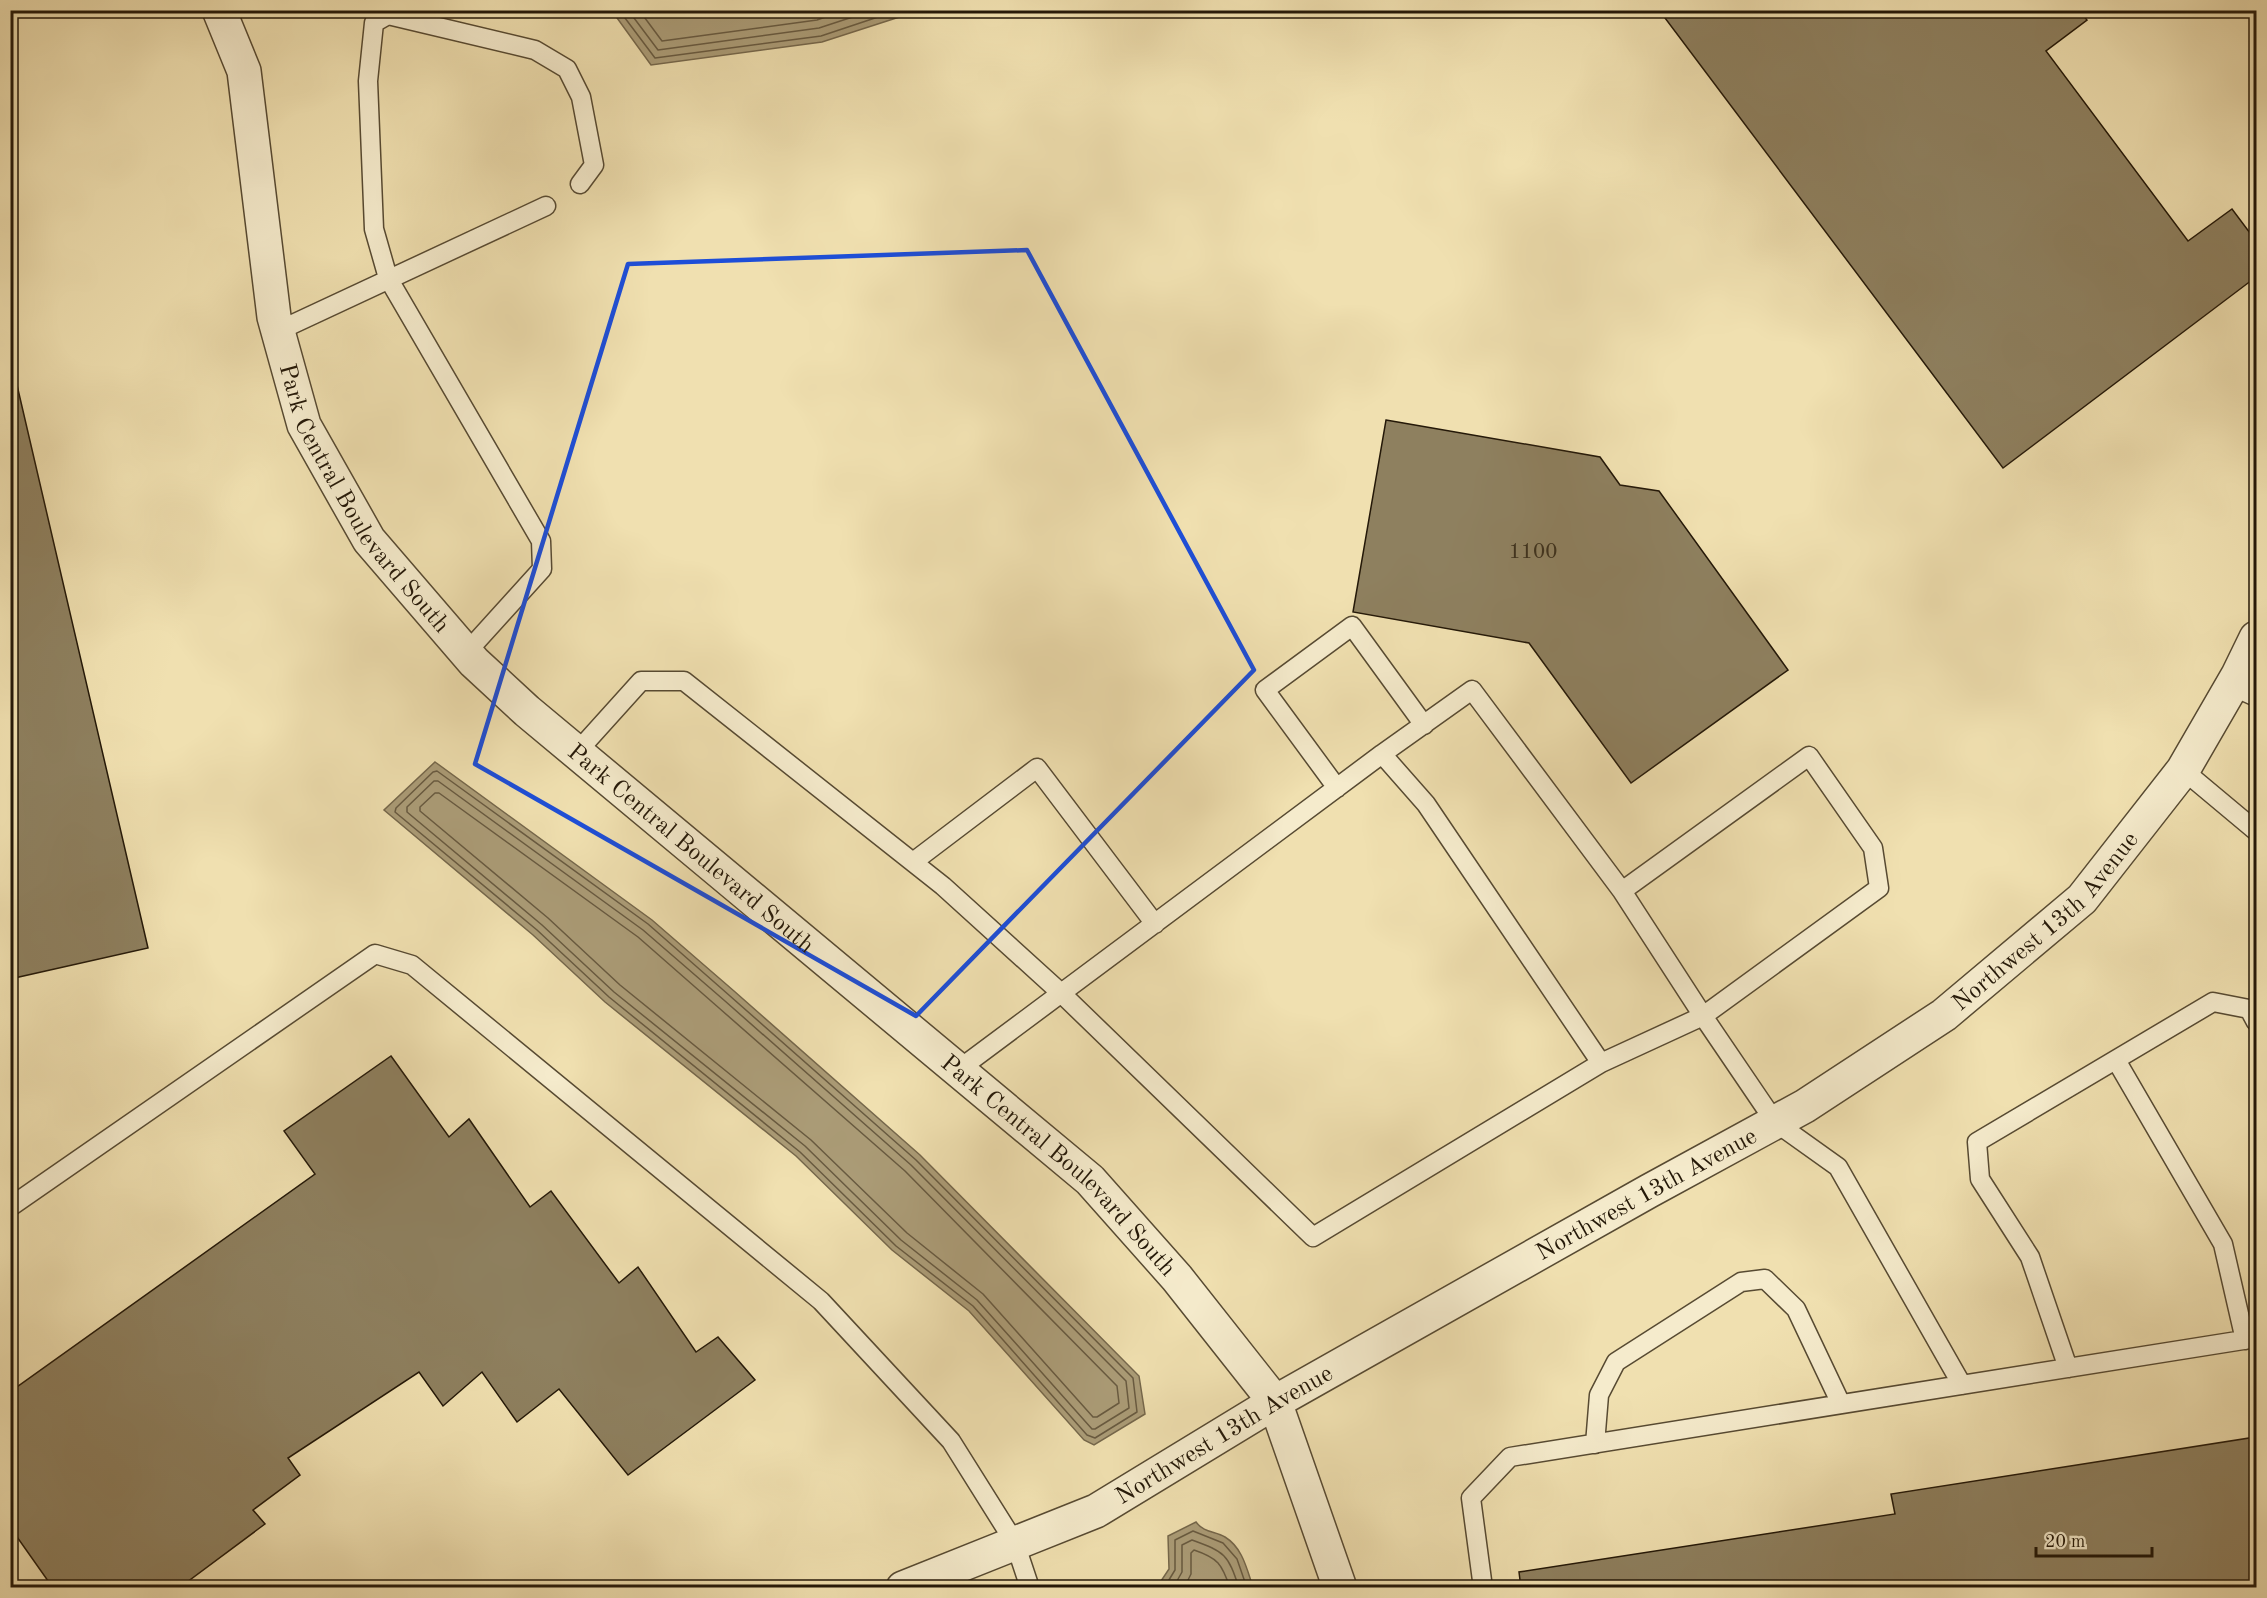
<svg xmlns="http://www.w3.org/2000/svg" width="2267" height="1598" viewBox="0 0 2267 1598" font-family="'Old Standard TT',serif">
<rect width="100%" height="100%" fill="#f0e0b0"/>
<filter id="stains"><feTurbulence type="fractalNoise" baseFrequency=".00333" numOctaves="4"/><feColorMatrix values="0 0 0 0 .2 0 0 0 0 .09 0 0 0 0 .02 0 0 0 .5 -.17"/></filter>
<radialGradient id="worn" r=".72"><stop offset=".6" stop-color="#630" stop-opacity="0"/><stop offset="1" stop-color="#630" stop-opacity=".3"/></radialGradient>
<path fill="#ab9c77" stroke="#75674b" stroke-width="1.5" d="M612,11H918L822,42L651,65Z
M435,762L652,920L734,991L920,1155L1139,1376L1145,1414L1094,1445L1084,1440L969,1311L892,1250L796,1156L605,1002L533,935L384,810Z
M1196,1522C1204,1533 1215,1531 1225,1537C1243,1548 1247,1570 1253,1587H1157L1169,1569L1168,1536Z"/>
<g fill="none" stroke-linecap="round" stroke-linejoin="round">
<path stroke="#685a40" stroke-width="1.5" d="M619,10L655,58L821,36L899,10
M628,10L658,50L819,28L874,10
M639,10L662,41L817,20L845,10
M437,771L648,924L730,996L916,1160L1133,1378L1137,1412L1095,1438L1087,1435L973,1306L896,1246L800,1152L609,997L537,930L395,812L396,808L433,772Z
M434,781H438L643,930L725,1001L911,1165L1126,1381L1129,1408L1095,1429H1092L977,1300L901,1240L805,1146L614,992L542,925L407,812V807Z
M435,793H439L638,937L719,1008L905,1171L1117,1386L1119,1403L1097,1417H1093L983,1294L907,1233L811,1140L620,985L548,918L420,811V807Z
M1164,1588L1175,1570V1540L1193,1531L1223,1543L1237,1559L1247,1588
M1173,1588L1182,1572V1545L1192,1540C1225,1552 1228,1554 1239,1588
M1184,1588L1191,1574V1553L1194,1550C1218,1558 1222,1564 1230,1588"/>
</g>
<path fill="#8e805f" stroke="#241808" stroke-width="1.5" d="M1659,10H2079L2087,20L2046,51L2188,241L2232,209L2256,241V277L2003,468Z
M10,355L148,948L10,979Z
M1386,420L1600,457L1620,485L1659,491L1788,670L1631,783L1529,643L1353,612Z
M391,1056L449,1137L469,1119L530,1207L551,1191L619,1283L638,1267L696,1352L718,1337L755,1380L628,1475L559,1389L517,1422L482,1372L443,1406L419,1372L288,1458L300,1475L253,1510L265,1524L179,1588H53L10,1527V1392L315,1174L284,1131Z
M2256,1437V1588H1521L1519,1572L1895,1514L1891,1494Z"/>
<g fill="none" stroke-linecap="round" stroke-linejoin="round">
<g stroke="#574a32" stroke-width="21">
<path id="lane" d="M278,331L546,206
M466,653L542,569L541,541L388,278L374,229L368,81L374,23L388,15L535,50L567,69L581,97L594,165L580,184
M2232,686L2256,697
M577,752L641,681H684L943,886L1061,993L1313,1237L1601,1063
M1382,754L1472,690L1622,891
M1809,756L1873,848L1879,888L1703,1016L1622,891Z
M2183,770L2256,831
M1337,788L1265,690L1352,626L1424,725
M913,862L1037,768L1155,924
M2116,1060L2223,1244L2245,1340
M958,1070L1382,754L1426,804L1601,1063L1703,1016L1775,1122L1838,1167L1962,1385
M10,1207L375,954L412,965L821,1301L951,1441L1015,1543L1030,1588
M2068,1368L2030,1257L1980,1179L1977,1142L2213,1002L2249,1009L2256,1022
M1595,1444L1599,1395L1616,1362L1741,1282L1765,1279L1796,1309L1841,1404
M1483,1588L1471,1498L1510,1457L2256,1338"/>
</g>
<g stroke="#574a32" stroke-width="36">
<g id="street">
<path id="s1" d="M219,10L244,71L274,317L304,425L369,540L474,662L527,711L1090,1180L1177,1278L1275,1402L1340,1588"/>
<path id="s2" d="M903,1588L1096,1511L1275,1402L1649,1191L1805,1106L1944,1015L2082,899L2183,770L2238,675L2256,638"/>
</g>
</g>
<use href="#lane" stroke="#f5ebcc" stroke-width="18"/>
<use href="#street" stroke="#f5ebcc" stroke-width="33"/>
</g>
<path fill="none" stroke="#1d4ed8" stroke-width="4.5" stroke-linejoin="round" d="M1027,250L1254,670L916,1016L475,764L628,264Z"/>
<g text-anchor="middle" stroke-width="6" stroke-linejoin="round" paint-order="stroke">
<g font-size="21" fill="#3e321e">
<text x="1533" y="558">1100</text>
</g>
<g font-size="24" fill="#241808" stroke="#f5ebcc">
<text dy="8" stroke="none"><textPath href="#s1" startOffset="519">Park Central Boulevard South</textPath></text>
<text dy="8" stroke="none"><textPath href="#s1" startOffset="1005">Park Central Boulevard South</textPath></text>
<text dy="8" stroke="none"><textPath href="#s2" startOffset="1329">Northwest 13th Avenue</textPath></text>
<text dy="8" stroke="none"><textPath href="#s1" startOffset="1491">Park Central Boulevard South</textPath></text>
<text dy="8" stroke="none"><textPath href="#s2" startOffset="843">Northwest 13th Avenue</textPath></text>
<text dy="8" stroke="none"><textPath href="#s2" startOffset="357">Northwest 13th Avenue</textPath></text>
</g>
</g>
<rect width="2267" height="1598" fill="none" stroke="#f0e0b0" stroke-width="36"/>
<rect x="12" y="12" width="2243" height="1574" fill="none" stroke="#241808" stroke-width="3"/>
<rect x="18" y="18" width="2231" height="1562" fill="none" stroke="#241808" stroke-width="1.5"/>
<path d="M2036 1547v9h116v-9" fill="none" stroke="#241808" stroke-width="3"/>
<text x="2045" y="1547" font-size="18" fill="#241808" stroke="#f5ebcc" stroke-width="4.5" paint-order="stroke">20 m</text>
<rect width="100%" height="100%" filter="url(#stains)"/>
<rect width="100%" height="100%" fill="url(#worn)"/>
</svg>
